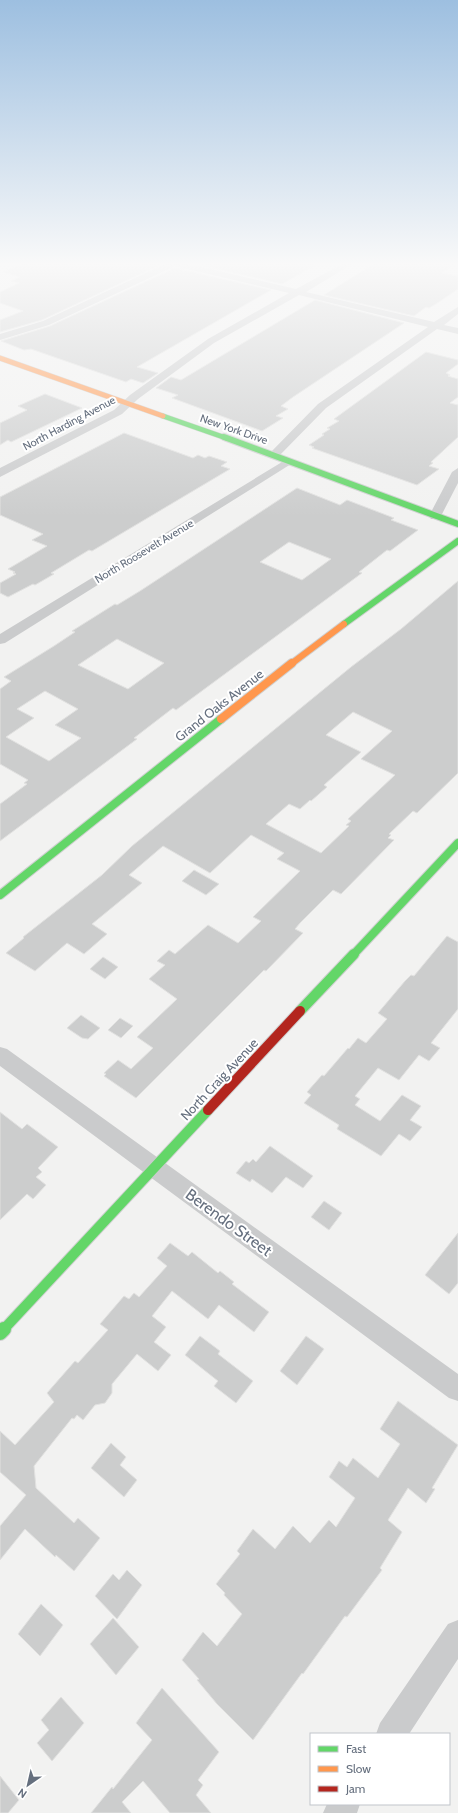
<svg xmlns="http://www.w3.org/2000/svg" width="458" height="1813" viewBox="0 0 458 1813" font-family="Cabin,sans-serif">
<rect width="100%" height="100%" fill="#f2f2f1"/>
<path fill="#cccdcd" stroke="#e1e1e0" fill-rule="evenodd" d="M24,263H164L42,320L0,332V320L23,311L0,303V292L19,283L11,281L20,277L3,272Z
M191,263H319L282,284Z
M375,263H457L442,273L458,276V289L439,302L429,308L426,307L414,316L324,295Z
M175,268L271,290L137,367L158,373L143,383L131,379L126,382L31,349L24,350L1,341L50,326Z
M315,300L404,323L293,397L281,406L288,409L276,416L283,418L262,431L172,398L178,395L156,388L171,377L181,380Z
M426,352L458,360V364L446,373L450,375L448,376L458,379V397L450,403L458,405V437L431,462L433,463L429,466L439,469L417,485L312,448L314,447L309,445L324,435L322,434L330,429L327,428L339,421L334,419Z
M45,394L82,408L11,442L8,440L0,445V423L27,410L18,406Z
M124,433L193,458L198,455L205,458L209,456L227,462L221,466L230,469L92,551L89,550L51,573L54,574L35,585L33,584L8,597L0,593V583L16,574L13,573L15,572L8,569L47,546L32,540L43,534L0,515V497Z
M297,488L340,505L347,500L394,518L391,520L418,530L390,551L387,550L359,572L362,573L176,710L173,708L134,738L137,739L0,841V804L27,784L24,783L28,780L0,764V689L11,681L4,677L54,646L75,632L72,631L115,604L117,605L140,591ZM289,542L331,559L302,580L260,562ZM117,639L164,663L128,689L78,665ZM45,691L78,709L55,725L81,738L49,761L6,737L34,718L17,709Z
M458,581V773L417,813L413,811L389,834L391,835L388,838L394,840L341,894L333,890L300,923L295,929L303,933L266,971L264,970L136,1098L104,1076L106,1074L104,1073L118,1060L131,1069L153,1048L137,1037L177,999L149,979L165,965L157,961L169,950L175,954L208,925L238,943L261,921L253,917L300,871L277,859L284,853L251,835L210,873L163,846L129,875L142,883L92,924L107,934L84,954L67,943L35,971L6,953L24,938L23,937L102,875L132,846L351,667L401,629ZM353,712L392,731L361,759L395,775L348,819L351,821L346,825L349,826L321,853L266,824L289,804L300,809L310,800L311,801L327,787L324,785L361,752L326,735Z
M194,870L219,884L206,895L182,881Z
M447,936L458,942V1009L431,1043L440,1048L429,1061L419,1055L399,1080L378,1068L355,1096L360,1099L355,1105L380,1121L402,1095L421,1106L410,1120L422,1127L410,1141L399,1134L381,1156L337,1129L339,1125L304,1103L311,1095L307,1092L322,1075L324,1076L348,1048L349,1049L358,1038L366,1043L387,1019L378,1013L405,981L411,975L414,976Z
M103,957L118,967L105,979L90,969Z
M81,1015L100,1028L88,1039L82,1038L67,1028Z
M120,1018L133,1026L121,1038L108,1030Z
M0,1112L22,1129L27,1124L58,1147L38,1168L42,1172L36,1177L46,1185L33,1199L27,1194L0,1220Z
M270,1146L313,1176L303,1188L286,1177L272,1193L252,1179L250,1182L236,1173L246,1161L249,1163L253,1159L256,1162Z
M324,1201L342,1213L329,1230L311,1217Z
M458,1233V1283L449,1294L425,1275Z
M170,1243L188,1256L192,1252L218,1273L220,1271L234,1282L232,1284L269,1312L254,1332L219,1305L208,1319L172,1291L152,1316L166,1327L154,1342L171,1355L158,1371L137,1354L112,1384V1393L105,1403L95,1405L83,1420L77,1415L74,1419L72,1418L34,1466L36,1488L74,1523L78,1518L100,1538L74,1571L56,1555L55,1557L25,1529L0,1560V1526L26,1495L0,1472V1431L15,1445L54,1402L47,1393L75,1361L78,1363L108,1330L100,1324L124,1296L129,1299L134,1293L139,1297L167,1266L157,1258Z
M200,1336L220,1351L218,1354L253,1381L236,1403L214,1386L218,1381L185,1355Z
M306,1336L324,1349L297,1385L280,1371Z
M398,1401L458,1445L432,1488L435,1489L426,1503L408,1488L388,1520L402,1532L380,1568L382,1570L347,1617L345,1616L303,1674L302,1673L253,1740L217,1704L197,1680L199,1679L182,1660L203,1632L217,1646L242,1614L224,1595L225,1593L216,1584L240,1554L237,1551L253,1529L275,1549L293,1526L310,1543L329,1520L336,1527L355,1498L329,1477L339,1461L347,1467L353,1458L378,1478L400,1444L380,1429Z
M111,1443L126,1457L120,1465L137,1480L124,1497L91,1468Z
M127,1570L142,1585L117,1619L95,1596L113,1574L119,1580Z
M41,1604L63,1625L40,1656L18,1634Z
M113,1618L139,1647L116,1675L90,1644Z
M162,1688L219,1752L198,1780L203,1785L196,1795L211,1813H170L143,1781L122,1802L131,1813H91L112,1787L113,1789L152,1740L136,1723Z
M61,1697L84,1723L52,1761L37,1743L49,1730L41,1720Z
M0,1776L19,1800L8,1813H0Z"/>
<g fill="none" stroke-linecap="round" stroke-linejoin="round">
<g stroke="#cfd0d0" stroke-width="6">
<path id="fast-far4" d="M163,416L226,438"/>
</g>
<g stroke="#cfd0d0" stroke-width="8">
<path id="fast-far3" d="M224,437L458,524
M344,624L458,541"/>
</g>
<g stroke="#cfd0d0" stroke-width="10">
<path id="fast-far2" d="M0,895L221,719
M353,955L458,843"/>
</g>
<g stroke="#cfd0d0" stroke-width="12">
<path id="fast-far1" d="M300,1011L354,954
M3,1330L208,1110"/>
</g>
<g stroke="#cfd0d0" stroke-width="16">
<path id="fast" d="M0,1333L4,1329"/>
</g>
<g stroke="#cfd0d0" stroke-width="6">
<path id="slow-far2" d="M0,358L163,416"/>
</g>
<g stroke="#cfd0d0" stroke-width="8">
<path id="slow-far1" d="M291,664L344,624"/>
</g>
<g stroke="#cfd0d0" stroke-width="10">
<path id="slow" d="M221,719L292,663"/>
</g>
<g stroke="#cfd0d0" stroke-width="12">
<path id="jam" d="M208,1110L300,1011"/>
</g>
<path fill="#cacbcc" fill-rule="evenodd" d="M167,263H185L296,289L344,263H354L306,292L434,322L458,307V314L444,325L458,328V334L437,329L326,408L278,457H270L268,455L270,453L318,404L428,327L299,295L214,343L138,399L122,414L0,477V468L114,410L130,395L208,339L289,293L175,266L49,325L0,340V334L43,321Z
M287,459L291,460L293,462L291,464L5,643L0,644V634Z
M458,468V483L441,516L439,519H431L429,516L452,472Z
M0,1047L7,1049L458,1374V1401L449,1398L0,1066Z
M458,1620V1659L409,1734H376L380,1723L448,1624Z
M327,1804H360L357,1813H323Z"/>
<use href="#fast-far4" stroke="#63d668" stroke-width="5"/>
<use href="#fast-far3" stroke="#63d668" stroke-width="6"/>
<use href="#fast-far2" stroke="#63d668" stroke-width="8"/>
<use href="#fast-far1" stroke="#63d668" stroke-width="10"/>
<use href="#fast" stroke="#63d668" stroke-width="14"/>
<use href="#slow-far2" stroke="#ff974d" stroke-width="5"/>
<use href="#slow-far1" stroke="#ff974d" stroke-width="6"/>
<use href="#slow" stroke="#ff974d" stroke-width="8"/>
<use href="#jam" stroke="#b3261e" stroke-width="10"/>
</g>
<linearGradient id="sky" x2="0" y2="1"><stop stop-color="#9dbfe0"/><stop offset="0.51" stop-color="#f9f9f9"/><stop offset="1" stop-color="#f9f9f9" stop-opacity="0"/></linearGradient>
<rect width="458" height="517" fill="url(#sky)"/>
<g text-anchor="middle" stroke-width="4" stroke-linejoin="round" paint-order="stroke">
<g font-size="11" fill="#656f7e" stroke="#fff">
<text transform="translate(69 423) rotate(-28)" y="4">North Harding Avenue</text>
<text transform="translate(234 429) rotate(19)" y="4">New York Drive</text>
<text transform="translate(144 551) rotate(-31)" y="4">North Roosevelt Avenue</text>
</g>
<g font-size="13" fill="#656f7e" stroke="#fff">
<text transform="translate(219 705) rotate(-38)" y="5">Grand Oaks Avenue</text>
<text transform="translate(219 1079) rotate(-47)" y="5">North Craig Avenue</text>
</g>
<g font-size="16" fill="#656f7e" stroke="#fff">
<text transform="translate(229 1222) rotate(36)" y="6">Berendo Street</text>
</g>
</g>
<rect x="310" y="1733" width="140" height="72" fill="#ffffff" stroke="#c1c5cb"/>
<rect x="318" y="1746" width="20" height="6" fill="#63d668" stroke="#c1c5cb"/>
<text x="346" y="1753" font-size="12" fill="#656f7e">Fast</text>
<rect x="318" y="1766" width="20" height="6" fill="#ff974d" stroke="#c1c5cb"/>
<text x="346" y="1773" font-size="12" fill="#656f7e">Slow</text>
<rect x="318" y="1786" width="20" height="6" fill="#b3261e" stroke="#c1c5cb"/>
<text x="346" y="1793" font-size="12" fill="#656f7e">Jam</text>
<g transform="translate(28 1785) rotate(214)" stroke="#ffffff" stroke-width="3" paint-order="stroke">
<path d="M0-3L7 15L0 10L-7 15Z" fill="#656f7e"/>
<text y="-6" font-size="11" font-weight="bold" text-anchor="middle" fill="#656f7e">N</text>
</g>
</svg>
